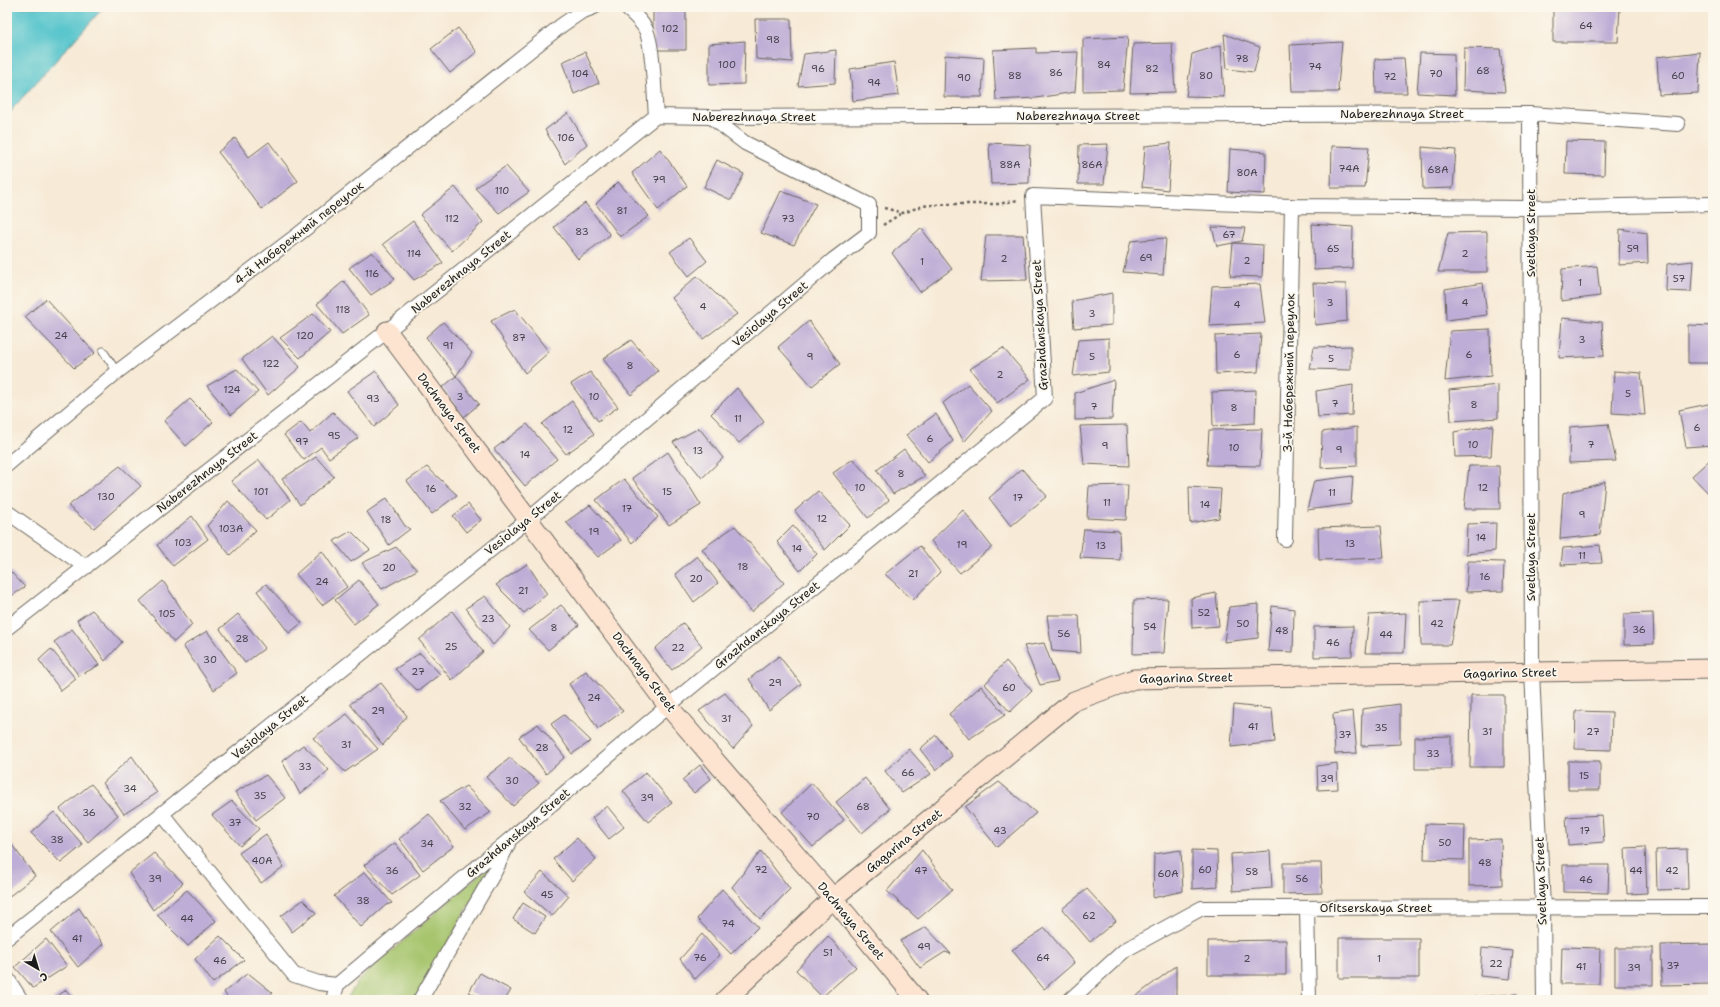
<svg xmlns="http://www.w3.org/2000/svg" width="1720" height="1007" viewBox="0 0 1720 1007" font-family="'Shantell Sans',sans-serif">
<rect width="100%" height="100%" fill="#fbf7ec"/>
<filter id="ink" filterUnits="userSpaceOnUse"><feTurbulence type="fractalNoise" baseFrequency=".025" numOctaves="2"/><feDisplacementMap in="SourceGraphic" scale="8" xChannelSelector="R" yChannelSelector="G"/><feConvolveMatrix kernelMatrix="1 2 1 2 8 2 1 2 1" color-interpolation-filters="sRGB"/></filter>
<filter id="wash" filterUnits="userSpaceOnUse"><feTurbulence type="fractalNoise" baseFrequency=".012" numOctaves="4" result="noise"/><feDisplacementMap in="SourceGraphic" scale="16" xChannelSelector="R" yChannelSelector="G"/><feGaussianBlur stdDeviation="0.9" result="paint"/><feColorMatrix in="noise" values="0 0 0 0 0 0 0 0 0 0 0 0 0 0 0 0 0 1.4 0 .05"/><feComposite in="paint" operator="in"/></filter>
<g filter="url(#wash)">
<rect width="100%" height="100%" fill="#f7ead6"/>
<path fill="#a6c56d" stroke="#617044" d="M492,864L416,1000H346L358,981L367,972Z"/>
<path fill="#57c5cc" stroke="#3a7074" d="M7,7H104L13,108L7,119Z"/>
<g id="blocks">
<path fill="#beadd6" d="M653,7H686V50H653Z
M1553,7H1620L1618,42H1553Z
M755,19H791L792,62L756,59Z
M458,28L477,52L450,73L431,49Z
M1224,34L1260,47L1254,72L1227,69Z
M1128,37L1123,90L1083,91V39Z
M745,41L744,84L709,85V44Z
M1342,42L1338,87L1339,92H1292L1290,45Z
M1172,43L1175,92L1130,93L1133,44Z
M1221,45L1224,97L1186,96L1192,54Z
M1036,48V53L1078,52L1075,92L1036,98L996,100L993,50Z
M1464,48L1500,49L1505,92L1463,90Z
M836,50L835,83L798,86L804,54Z
M585,52L599,83L574,94L562,62Z
M1700,52L1698,93L1659,95L1657,57Z
M1420,53L1454,54L1455,95L1417,93Z
M945,55L984,58L982,97H944Z
M1404,58L1407,93H1376L1375,59Z
M894,62L899,95L853,101L850,69Z
M568,113L587,144L565,164L545,130Z
M235,138L249,157L269,142L298,181L262,209L218,152Z
M1566,141L1605,142L1604,175L1565,174Z
M989,143L1030,145L1029,183L991,184Z
M1171,143L1168,190L1142,187L1145,146Z
M1108,144L1104,184H1078L1079,145Z
M1332,146L1369,147L1365,188H1331Z
M1422,147L1456,150L1453,188L1423,189Z
M660,149L687,186L658,210L632,173Z
M1230,149L1266,152L1265,194L1228,192Z
M717,160L744,174L731,200L704,187Z
M506,166L529,192L499,213L475,188Z
M618,182L649,216L620,237L596,204Z
M455,187L483,222L452,251L420,215Z
M781,191L816,204L794,245L761,233Z
M585,203L610,235L578,259L554,227Z
M413,221L443,263L414,280L383,244Z
M1312,224L1353,227L1352,268L1314,270Z
M1212,227L1245,228L1242,241L1233,243L1263,245L1262,277L1230,276L1233,243L1217,246Z
M921,228L952,269L920,292L892,253Z
M1620,229L1647,233L1648,263L1619,265Z
M1487,232V272H1438L1448,233Z
M986,235H1023L1027,280L981,281Z
M689,238L707,261L689,276L670,252Z
M1166,238L1163,275L1123,272L1131,241Z
M372,252L395,279L371,295L349,268Z
M1693,261L1691,292L1666,291L1667,264Z
M1597,266L1600,296L1561,301L1562,269Z
M697,276L737,314L703,339L672,298Z
M344,281L369,315L342,334L317,304Z
M1313,283L1346,284L1347,321L1315,325Z
M1483,283L1487,315L1446,320L1445,289Z
M1260,284L1265,323L1209,326L1212,286Z
M1112,293V325L1074,328L1072,301Z
M46,299L95,353L74,368L25,317Z
M515,309L549,352L525,373L491,321Z
M313,314L330,332L300,358L280,338Z
M1562,318L1602,322L1604,356L1559,358Z
M809,321L840,364L812,386L778,347Z
M443,322L472,353L456,376L426,337Z
M1688,325L1713,326V363H1688Z
M1490,329L1491,376L1445,381L1450,331Z
M1261,334L1258,372L1216,374L1215,336Z
M272,336L300,367L268,395L242,359Z
M1109,338V372L1073,376L1078,340Z
M631,340L658,371L631,395L603,359Z
M1351,346V370L1310,369L1314,347Z
M1003,348L1030,379L997,403L970,369Z
M237,369L258,392L231,415L207,386Z
M376,371L399,405L374,427L347,391Z
M1614,371L1641,373L1645,415L1612,413Z
M590,372L618,407L598,421L571,384Z
M456,376L479,404L464,417L442,388Z
M1114,380L1112,419L1075,420V393Z
M968,384L992,411L964,442L943,403Z
M1353,385L1352,415L1318,417L1316,391Z
M1498,385V418L1451,421L1449,390Z
M737,388L764,422L739,443L711,414Z
M1256,390L1255,423L1213,426L1212,392Z
M190,399L213,422L186,446L164,421Z
M572,401L594,434L566,454L542,424Z
M1713,403V445L1686,447L1679,410Z
M333,412L358,438L329,458L321,447L304,460L284,435L301,422L310,433Z
M936,414L953,441L928,462L906,435Z
M527,424L557,459L525,486L494,449Z
M1608,424L1616,461L1569,463L1570,427Z
M1127,425L1129,466L1084,464L1080,426Z
M1493,425L1491,456L1455,457L1454,432Z
M1357,427V466L1321,468L1322,432Z
M699,428L723,458L702,478L673,442Z
M1262,429L1260,466L1207,465L1209,430Z
M904,449L925,476L893,494L877,470Z
M668,452L701,505L669,525L632,478Z
M316,457L334,477L300,505L282,479Z
M1713,457V494L1711,496L1692,476Z
M853,459L889,500L868,518L833,473Z
M259,460L290,500L266,520L231,481Z
M120,466L141,486L94,528L68,506Z
M1469,466H1499L1500,509H1464Z
M427,467L457,495L432,514L407,481Z
M1022,469L1047,496L1011,526L989,498Z
M1353,476L1351,504L1307,510L1314,481Z
M624,479L658,517L632,543L596,500Z
M1605,481L1600,535L1560,539L1563,493L1599,484Z
M1128,485L1126,520L1087,518L1089,486Z
M1189,487L1221,489L1219,518L1190,523Z
M818,491L850,525L825,550L795,511Z
M387,498L405,526L410,529L389,545L367,512Z
M228,501L256,530L230,555L207,526Z
M468,504L481,520L466,532L453,516Z
M590,505L621,540L598,557L566,522Z
M963,510L992,547L960,573L931,541Z
M192,516L208,539L173,566L157,545Z
M1496,523L1495,551L1466,554L1467,524Z
M735,526L784,583L751,612L702,549Z
M793,526L817,554L800,571L777,542Z
M1381,526L1384,558L1319,560L1318,528Z
M1084,529L1119,531L1120,560L1080,558Z
M351,531L370,550L351,562L334,541Z
M1600,545L1602,563L1561,565L1563,548Z
M920,546L940,572L913,600L885,574Z
M396,547L417,570L382,589L362,563Z
M322,551L347,587L322,605L296,574Z
M697,556L718,583L694,602L675,574Z
M1468,561L1504,562L1503,591L1466,592Z
M527,564L547,594L524,613L496,585Z
M8,569L25,587L7,599V570Z
M359,580L379,604L354,624L335,600Z
M163,581L192,625L174,642L140,601Z
M266,584L302,623L289,633L257,591Z
M1216,593L1219,626L1192,628L1191,598Z
M485,596L510,627L493,645L466,608Z
M1168,599L1164,653L1133,654L1134,600Z
M1459,600L1450,645H1421L1420,601Z
M1259,604L1258,638L1224,642L1229,607Z
M561,605L579,625L548,650L529,630Z
M1272,606L1294,609L1293,652L1268,651Z
M92,610L122,642L105,661L77,620Z
M452,611L483,652L452,680L419,640Z
M1406,613L1404,653H1365L1369,615Z
M1653,613L1654,644L1624,645V614Z
M238,614L265,648L245,663L220,629Z
M1047,615H1079L1081,653L1052,651Z
M683,623L702,646L672,670L655,649Z
M1353,626L1352,656L1314,657V627Z
M72,629L99,665L79,676L54,642Z
M207,631L237,673L214,690L183,646Z
M1044,643L1058,681L1040,685L1024,646Z
M51,649L76,679L61,691L39,660Z
M420,653L440,674L418,691L395,669Z
M779,656L801,684L769,710L749,679Z
M1006,661L1032,691L1010,712L985,684Z
M586,671L623,711L598,729L569,684Z
M381,683L407,716L383,745L350,704Z
M981,686L1005,715L969,739L949,714Z
M725,693L753,726L733,749L699,711Z
M1471,695H1504V767H1470Z
M1400,704V744L1361,746L1362,709Z
M1234,705L1272,709L1275,742L1231,747Z
M1353,711L1357,753L1335,754L1333,714Z
M1576,711L1612,712L1611,750L1575,749Z
M347,714L378,749L345,772L313,738Z
M564,715L591,741L572,754L551,724Z
M538,724L565,757L546,774L519,737Z
M936,735L952,756L936,770L920,749Z
M1451,736V769H1415V737Z
M303,745L329,770L300,794L282,761Z
M909,749L931,774L902,793L885,771Z
M132,756L157,793L124,814L103,783Z
M510,758L539,783L513,806L486,777Z
M1568,761H1600V790H1568Z
M1337,763L1338,789L1318,790L1317,766Z
M700,765L711,779L694,793L682,780Z
M646,772L672,803L648,822L623,791Z
M266,775L285,798L256,820L235,792Z
M865,778L890,809L862,833L836,802Z
M999,782L1036,813L997,847L965,807Z
M812,783L844,820L813,847L782,812Z
M91,784L118,815L88,842L60,809Z
M466,786L491,812L465,830L440,801Z
M232,801L259,829L240,846L212,815Z
M607,806L624,827L609,839L592,818Z
M54,812L83,845L61,863L31,833Z
M429,814L454,846L423,870L399,839Z
M1602,815L1604,842L1568,845L1566,817Z
M1425,824L1465,825L1464,860L1424,859Z
M266,834L283,867L261,883L239,853Z
M7,838L35,876L7,898Z
M577,838L596,859L572,881L553,859Z
M1501,839L1502,885L1469,886V840Z
M395,843L420,875L392,895L364,865Z
M1645,847L1647,893L1627,894L1625,848Z
M1687,849L1688,889L1657,890L1656,850Z
M1712,849H1713V874H1711Z
M922,850L952,890L918,919L887,891Z
M1181,850L1183,891L1153,898L1154,854Z
M1192,850L1217,851L1218,887L1192,889Z
M761,851L790,889L760,919L732,887Z
M1270,851L1272,888L1233,891L1231,854Z
M154,853L183,883L153,910L129,873Z
M1283,863H1321L1322,893L1283,894Z
M1563,865H1609L1608,893L1563,892Z
M365,872L392,903L386,905L361,927L334,896Z
M542,872L569,896L552,916L524,892Z
M722,889L758,927L731,954L697,919Z
M1087,889L1116,921L1090,942L1062,909Z
M187,890L216,921L188,946L157,915Z
M303,900L316,913L292,932L281,916Z
M523,903L545,917L535,933L513,919Z
M79,908L103,944L78,967L51,932Z
M926,927L951,954L945,952L920,968L900,941Z
M1045,928L1074,963L1044,989L1012,950Z
M702,934L720,955L695,979L680,959Z
M220,936L244,960L213,983L195,959Z
M828,936L856,967L822,997L796,970Z
M1339,938H1419V978H1339Z
M46,939L67,966L33,988L15,967Z
M1286,940V975H1208V941Z
M1713,944V984L1662,985L1661,945Z
M1562,947L1600,948L1599,984H1561Z
M1482,948L1513,951L1510,979L1480,976Z
M1615,948H1653V985H1615Z
M1176,966V1000H1131Z
M248,973L273,993L264,1000H229L224,992Z
M480,973L511,990L505,1000H484L469,992Z
M66,990L75,1000H52Z
M1517,994V1000H1474V997Z
M1371,998V1000H1356V999Z"/>
</g>
</g>
<g filter="url(#ink)">
<use href="#blocks" fill-opacity="0" stroke="#69645d" stroke-width="1"/>
<g fill="none" stroke-linecap="round" stroke-linejoin="round">
<g stroke="#69645d" stroke-width="9">
<path id="lane" d="M103,351L117,372"/>
</g>
<g stroke="#69645d" stroke-width="16">
<path id="street" d="M625,7C633,14 641,20 646,30C654,49 654,94 656,116
M1530,114L1532,672L1543,908L1544,1000
M7,465L117,372L300,233L562,25L581,12L594,7
M7,512L86,567
M1285,539L1292,206
M7,628L387,331L656,116L711,117L1530,114L1678,124
M162,814L294,975L319,983L337,985
M1307,908L1309,1000
M7,938L529,519L833,260L869,233V205L745,143L711,117
M7,978L21,1000
M333,1000L337,985L668,706L1045,398L1033,196L1292,206L1530,208L1713,204
M420,1000L495,871L508,844
M1070,1000L1125,950L1202,908L1713,907"/>
</g>
<g stroke="#69645d" stroke-width="21">
<path id="secondary" d="M387,331L668,706L833,898L917,1000
M725,1000L833,898L1074,701L1134,679L1713,669"/>
</g>
<path stroke="#69645d" stroke-width="2.5" stroke-dasharray="3 3" stroke-linecap="butt" d="M884,208L903,213L922,206L947,204H998L1018,200
M883,225L902,213"/>
<use href="#lane" stroke="#fff" stroke-width="7"/>
<use href="#street" stroke="#fff" stroke-width="14"/>
<use href="#secondary" stroke="#fde4d1" stroke-width="19"/>
</g>
</g>
<g text-anchor="middle" stroke-width="3.5" stroke-linejoin="round" paint-order="stroke">
<g font-size="10" fill="#44404a">
<text x="1586" y="29">64</text>
<text x="670" y="32">102</text>
<text x="773" y="43">98</text>
<text x="1242" y="62">78</text>
<text x="727" y="68">100</text>
<text x="1104" y="68">84</text>
<text x="1315" y="70">74</text>
<text x="818" y="72">96</text>
<text x="1152" y="72">82</text>
<text x="1483" y="74">68</text>
<text x="1056" y="76">86</text>
<text x="580" y="77">104</text>
<text x="1436" y="77">70</text>
<text x="1015" y="79">88</text>
<text x="1206" y="79">80</text>
<text x="1678" y="79">60</text>
<text x="1390" y="80">72</text>
<text x="964" y="81">90</text>
<text x="874" y="86">94</text>
<text x="566" y="141">106</text>
<text x="1010" y="168">88А</text>
<text x="1092" y="168">86А</text>
<text x="1349" y="172">74А</text>
<text x="1438" y="173">68А</text>
<text x="1247" y="176">80А</text>
<text x="659" y="183">79</text>
<text x="502" y="194">110</text>
<text x="622" y="214">81</text>
<text x="452" y="222">112</text>
<text x="788" y="222">73</text>
<text x="582" y="235">83</text>
<text x="1229" y="238">67</text>
<text x="1333" y="252">65</text>
<text x="1633" y="252">59</text>
<text x="414" y="257">114</text>
<text x="1465" y="257">2</text>
<text x="1146" y="261">69</text>
<text x="1004" y="262">2</text>
<text x="1247" y="264">2</text>
<text x="922" y="265">1</text>
<text x="372" y="277">116</text>
<text x="1679" y="282">57</text>
<text x="1580" y="286">1</text>
<text x="1330" y="306">3</text>
<text x="1465" y="306">4</text>
<text x="1237" y="308">4</text>
<text x="703" y="310">4</text>
<text x="343" y="313">118</text>
<text x="1092" y="317">3</text>
<text x="61" y="339">24</text>
<text x="305" y="339">120</text>
<text x="519" y="341">87</text>
<text x="1582" y="343">3</text>
<text x="448" y="349">91</text>
<text x="1237" y="358">6</text>
<text x="1469" y="358">6</text>
<text x="810" y="360">9</text>
<text x="1092" y="360">5</text>
<text x="1331" y="362">5</text>
<text x="271" y="367">122</text>
<text x="630" y="369">8</text>
<text x="1000" y="378">2</text>
<text x="232" y="393">124</text>
<text x="1628" y="397">5</text>
<text x="460" y="400">3</text>
<text x="594" y="400">10</text>
<text x="373" y="402">93</text>
<text x="1335" y="407">7</text>
<text x="1474" y="408">8</text>
<text x="1094" y="410">7</text>
<text x="1234" y="411">8</text>
<text x="738" y="422">11</text>
<text x="1697" y="431">6</text>
<text x="568" y="433">12</text>
<text x="334" y="439">95</text>
<text x="930" y="442">6</text>
<text x="302" y="445">97</text>
<text x="1473" y="448">10</text>
<text x="1591" y="448">7</text>
<text x="1105" y="449">9</text>
<text x="1234" y="451">10</text>
<text x="1339" y="453">9</text>
<text x="698" y="454">13</text>
<text x="525" y="458">14</text>
<text x="901" y="477">8</text>
<text x="860" y="491">10</text>
<text x="1483" y="491">12</text>
<text x="431" y="492">16</text>
<text x="261" y="495">101</text>
<text x="667" y="495">15</text>
<text x="1332" y="496">11</text>
<text x="106" y="500">130</text>
<text x="1018" y="501">17</text>
<text x="1107" y="506">11</text>
<text x="1205" y="508">14</text>
<text x="627" y="512">17</text>
<text x="1582" y="518">9</text>
<text x="822" y="522">12</text>
<text x="386" y="523">18</text>
<text x="231" y="532">103А</text>
<text x="594" y="535">19</text>
<text x="1481" y="541">14</text>
<text x="183" y="546">103</text>
<text x="1350" y="547">13</text>
<text x="962" y="548">19</text>
<text x="1101" y="549">13</text>
<text x="797" y="552">14</text>
<text x="1582" y="559">11</text>
<text x="743" y="570">18</text>
<text x="389" y="571">20</text>
<text x="913" y="577">21</text>
<text x="1485" y="580">16</text>
<text x="696" y="582">20</text>
<text x="322" y="585">24</text>
<text x="523" y="594">21</text>
<text x="1204" y="616">52</text>
<text x="167" y="617">105</text>
<text x="488" y="622">23</text>
<text x="1243" y="627">50</text>
<text x="1437" y="627">42</text>
<text x="1150" y="630">54</text>
<text x="554" y="631">8</text>
<text x="1639" y="633">36</text>
<text x="1282" y="634">48</text>
<text x="1064" y="637">56</text>
<text x="1386" y="638">44</text>
<text x="242" y="642">28</text>
<text x="1333" y="646">46</text>
<text x="451" y="650">25</text>
<text x="678" y="651">22</text>
<text x="210" y="663">30</text>
<text x="418" y="675">27</text>
<text x="775" y="686">29</text>
<text x="1009" y="691">60</text>
<text x="594" y="701">24</text>
<text x="378" y="714">29</text>
<text x="726" y="722">31</text>
<text x="1253" y="730">41</text>
<text x="1381" y="731">35</text>
<text x="1487" y="735">31</text>
<text x="1593" y="735">27</text>
<text x="1345" y="738">37</text>
<text x="346" y="748">31</text>
<text x="542" y="751">28</text>
<text x="1433" y="757">33</text>
<text x="305" y="770">33</text>
<text x="908" y="776">66</text>
<text x="1584" y="779">15</text>
<text x="1327" y="782">39</text>
<text x="512" y="784">30</text>
<text x="130" y="792">34</text>
<text x="260" y="799">35</text>
<text x="647" y="801">39</text>
<text x="465" y="810">32</text>
<text x="863" y="810">68</text>
<text x="89" y="816">36</text>
<text x="813" y="820">70</text>
<text x="235" y="826">37</text>
<text x="1000" y="834">43</text>
<text x="1585" y="834">17</text>
<text x="57" y="843">38</text>
<text x="1445" y="846">50</text>
<text x="427" y="847">34</text>
<text x="262" y="864">40А</text>
<text x="1485" y="866">48</text>
<text x="761" y="873">72</text>
<text x="1205" y="873">60</text>
<text x="392" y="874">36</text>
<text x="921" y="874">47</text>
<text x="1636" y="874">44</text>
<text x="1672" y="874">42</text>
<text x="1252" y="875">58</text>
<text x="1168" y="877">60А</text>
<text x="155" y="882">39</text>
<text x="1302" y="882">56</text>
<text x="1586" y="883">46</text>
<text x="547" y="898">45</text>
<text x="363" y="904">38</text>
<text x="1089" y="919">62</text>
<text x="187" y="922">44</text>
<text x="728" y="927">74</text>
<text x="77" y="942">41</text>
<text x="924" y="950">49</text>
<text x="828" y="956">51</text>
<text x="700" y="961">76</text>
<text x="1043" y="961">64</text>
<text x="1247" y="962">2</text>
<text x="1379" y="962">1</text>
<text x="220" y="964">46</text>
<text x="1496" y="967">22</text>
<text x="1673" y="969">37</text>
<text x="1581" y="970">41</text>
<text x="1634" y="971">39</text>
</g>
<g font-size="12" fill="#1c1c1c" stroke="#fbf7ec">
<text x="1402" y="118">Naberezhnaya Street</text>
<text x="1078" y="120">Naberezhnaya Street</text>
<text x="754" y="121">Naberezhnaya Street</text>
<text transform="translate(299 233) rotate(-38)" y="4">4-й Набережный переулок</text>
<text transform="translate(1531 233) rotate(-90)" y="4">Svetlaya Street</text>
<text transform="translate(461 272) rotate(-39)" y="4">Naberezhnaya Street</text>
<text transform="translate(770 314) rotate(-40)" y="4">Vesiolaya Street</text>
<text transform="translate(1040 325) rotate(-93)" y="4">Grazhdanskaya Street</text>
<text transform="translate(1289 373) rotate(-89)" y="4">3-й Набережный переулок</text>
<text transform="translate(449 413) rotate(53)" y="4">Dachnaya Street</text>
<text transform="translate(207 472) rotate(-38)" y="4">Naberezhnaya Street</text>
<text transform="translate(523 523) rotate(-39)" y="4">Vesiolaya Street</text>
<text transform="translate(1531 557) rotate(-90)" y="4">Svetlaya Street</text>
<text transform="translate(767 625) rotate(-39)" y="4">Grazhdanskaya Street</text>
<text transform="translate(644 672) rotate(53)" y="4">Dachnaya Street</text>
<text transform="translate(1510 673) rotate(-1)" y="4">Gagarina Street</text>
<text transform="translate(1186 678) rotate(-1)" y="4">Gagarina Street</text>
<text transform="translate(270 727) rotate(-39)" y="4">Vesiolaya Street</text>
<text transform="translate(518 833) rotate(-40)" y="4">Grazhdanskaya Street</text>
<text transform="translate(904 841) rotate(-39)" y="4">Gagarina Street</text>
<text transform="translate(1541 881) rotate(-92)" y="4">Svetlaya Street</text>
<text x="1376" y="912">Ofitserskaya Street</text>
<text transform="translate(851 921) rotate(50)" y="4">Dachnaya Street</text>
</g>
</g>
<rect width="1720" height="1007" fill="none" stroke="#fbf7ec" stroke-width="24"/>
<g transform="translate(38 969) rotate(142)" stroke="#fbf7ec" stroke-width="3" paint-order="stroke">
<path d="M0-3L7 15L0 10L-7 15Z" fill="#1c1c1c"/>
<text y="-6" font-size="11" font-weight="bold" text-anchor="middle" fill="#1c1c1c">С</text>
</g>
</svg>
